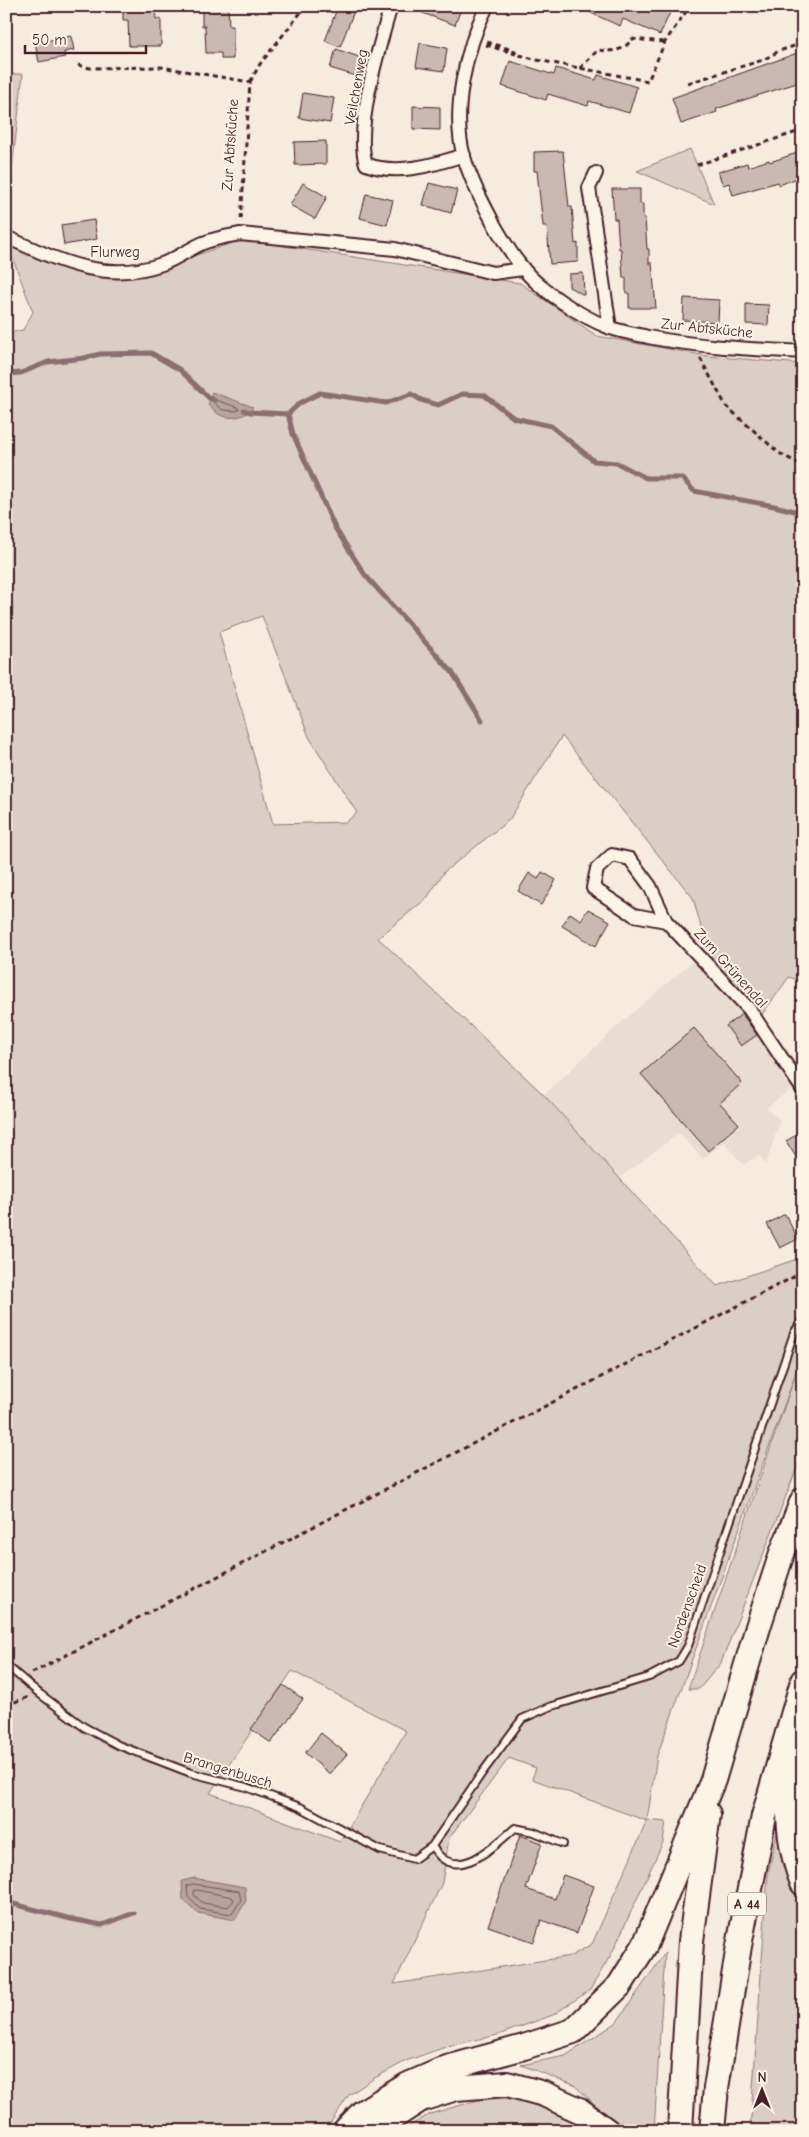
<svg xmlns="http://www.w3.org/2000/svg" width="809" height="2137" viewBox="0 0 809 2137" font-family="'Comic Neue',sans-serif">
<rect width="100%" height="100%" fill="#f5ecde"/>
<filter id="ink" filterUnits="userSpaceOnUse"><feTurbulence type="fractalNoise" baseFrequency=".02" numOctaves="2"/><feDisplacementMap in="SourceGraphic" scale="10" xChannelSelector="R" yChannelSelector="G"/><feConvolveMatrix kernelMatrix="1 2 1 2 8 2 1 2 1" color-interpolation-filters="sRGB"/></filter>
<g filter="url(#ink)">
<path fill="#e8ddd0" d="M708,953L792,1056L803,1073V1079L767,1108L780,1121L766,1164L758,1155L743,1165L724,1142L703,1159L679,1133L618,1179L544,1095L623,1021L693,961Z"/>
<path fill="#dbcec4" stroke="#927678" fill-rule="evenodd" d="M6,74H23L6,221Z
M690,149L714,204L637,171Z
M6,240L79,270L161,267L235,242L252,241L520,283L597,336L707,356L803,364V645L797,663L803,665V982L789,977L761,1016L708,953L693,898L562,736L509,820L444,872L427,898L378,938L544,1095L717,1286L803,1257V1452L721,1663L699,1689H688L799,1364L657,1756L647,1820L666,1822L663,1842L612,1953L590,1990L553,2015L498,2035L448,2046L406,2061L373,2079L349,2095L325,2131H6V333L23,330L33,312ZM262,616L309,737L357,813L346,822L273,824L219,632ZM292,1671L406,1731L340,1842L210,1793ZM509,1758L536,1768L532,1779L647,1821L592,1944L571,1956L394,1984L442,1883L449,1838Z
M781,1814L785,1851L803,1900V2131H750L768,1874Z
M665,1953L654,2131H623L574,2085L521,2065L565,2056L616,2023Z
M499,2094L569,2110L593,2131H401L430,2114Z"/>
<path fill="#b8a39e" stroke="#8c6e70" d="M212,392L253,407C247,417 231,420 220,415C216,413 211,408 208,405Z
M194,1878L245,1887L246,1901L235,1920L198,1913L183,1900L182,1881Z"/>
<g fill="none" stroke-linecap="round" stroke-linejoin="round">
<path stroke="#765459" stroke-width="1" d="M215,400L237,407L239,410L236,411L223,410L215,404Z
M194,1884L239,1891L241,1900L232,1914L200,1909L188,1897L187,1886Z
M197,1890L232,1897L234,1900L228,1907L203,1903L194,1895V1891Z"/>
<path stroke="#8c6e70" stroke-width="5" d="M6,374L21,373L48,362L84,358L100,354L151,353L180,370L209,398L214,400
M244,410L250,412L288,414L300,403L320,393L386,403L411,394L421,400L438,405L462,394L484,395L514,418L551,426L594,461L617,463L646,478H682L694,491L774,506L803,513
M288,414L293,434L335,528L365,575L452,672L482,720
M6,1902L71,1919L102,1925L134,1913"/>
</g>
<path fill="#cab9b1" stroke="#4a1f2b" d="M123,6H155L156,19H161V46H129L128,20H123Z
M202,6H228L229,26H233V59H221V53H206L205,26H202Z
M338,6H356L340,47L325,41Z
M410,6H462L455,25L409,8Z
M575,6H661L671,10L660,35L623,19L620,26Z
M71,36L74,50L64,52L65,57L39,62L35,43Z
M420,43L447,48L444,71L416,67Z
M336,49L362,58L356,76L330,68Z
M803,51V81L716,109L717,112L681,124L672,98Z
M510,61L554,75L556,68L596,80L598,75L637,87L629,113L589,101L588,106L548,94L546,100L502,86Z
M303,93L334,98L330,123L299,118Z
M413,106L440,107V130L413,129Z
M326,141V164L295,165L294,142Z
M563,151L569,207H572L575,244L578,243V262L550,264L547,226H543L537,171H534V152Z
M803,151V176L779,185L778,182L733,195L729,183L723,185L718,172L747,163L748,167L769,160L770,162Z
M303,183L327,197L315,219L290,205Z
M429,183L457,190L451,213L423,205Z
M612,189H640V204H643V218H645L647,249H649V263H652L656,308H629V293H626V278H623L621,249H619L617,219H614Z
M366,194L393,200L387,225L360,218Z
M94,220L97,239L64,245L61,225Z
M583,273L584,295L569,287V274Z
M684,298L719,300L718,322L683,320Z
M746,304L769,305L768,325L746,324Z
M542,872L556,880L541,905L518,891L529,873L538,879Z
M588,909L610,921L596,946L562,926L570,913L581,920Z
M742,1014L757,1035L741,1046L726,1026Z
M694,1028L742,1083L720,1103L739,1124L708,1151L641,1074Z
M803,1131V1168L786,1141Z
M785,1214L798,1239L780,1248L767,1224Z
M283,1685L303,1699L271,1743L251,1729Z
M321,1733L347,1754L330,1774L305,1753Z
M520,1835L542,1843L526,1889L555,1899L563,1875L594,1886L577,1933L541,1920L534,1942L488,1926Z"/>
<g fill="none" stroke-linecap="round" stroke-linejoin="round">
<g stroke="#4a1f2b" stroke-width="10">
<path id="service" d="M40,1694L84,1727L118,1745L191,1773L246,1787L300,1807L380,1850L414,1859L432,1846L482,1773L522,1719L549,1707L649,1677L679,1661L688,1646L794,1333L803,1319
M432,1846C455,1886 493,1847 515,1828L534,1832L563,1844"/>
</g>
<g stroke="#4a1f2b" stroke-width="16">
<path id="minor" d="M391,6C380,44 354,127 366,164C396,176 434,165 464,155
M487,6C466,48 451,111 464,157C471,181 483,203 495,226C503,240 511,254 522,267C538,289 582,317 608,327C621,332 635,334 648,337C699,347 751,349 803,352
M596,173L589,188L610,328
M6,237C58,260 104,284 162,264C176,259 189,249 203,243C215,238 228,236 240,234L395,249L493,273L523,269
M666,921L634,915L593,888L597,869L612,855L630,859L650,886L666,921L749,1009L803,1090"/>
</g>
<g stroke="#4a1f2b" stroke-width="28">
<path id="motorway" d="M793,1757C786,1799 787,1843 803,1883
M345,2131L363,2112L408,2085L447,2068L524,2047L573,2031L620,1985L645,1945L713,1780L758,1627L781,1556L803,1500
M377,2131L384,2123L421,2099L456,2088L507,2084L544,2094L579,2110L607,2131
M680,2131L691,1941L708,1814
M712,2131L716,2088L739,1946L764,1816L803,1681"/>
</g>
<path stroke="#4a1f2b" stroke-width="3" stroke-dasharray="5 4" stroke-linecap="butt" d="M679,6L687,10
M487,42L515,51L516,54L537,60L648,81L665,42L690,6
M486,45L516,54
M78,65L90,68L161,67L250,82L241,220
M580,68L598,50C613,52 624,51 632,39L665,42
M6,79H7
M250,82L260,64L306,6
M688,83L763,60L779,51L803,43
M697,165L803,130
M700,358L726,406L779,453L803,466
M32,1673L803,1272
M6,1687L13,1683
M6,1705L29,1697"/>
<use href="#service" stroke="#fcf5e5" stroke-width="6"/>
<use href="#minor" stroke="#fcf5e5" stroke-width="12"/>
<use href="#motorway" stroke="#fcf5e5" stroke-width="24"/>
<g stroke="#4a1f2b" stroke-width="10" stroke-linecap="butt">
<path id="service-bridge" d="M6,1665L40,1694"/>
</g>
<use href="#service-bridge" stroke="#fcf5e5" stroke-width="6"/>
</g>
</g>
<g text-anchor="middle" stroke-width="4" stroke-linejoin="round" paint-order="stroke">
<rect fill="#fcf5e5" stroke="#7f5f63" stroke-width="1" x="728" y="1892.5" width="38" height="23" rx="4"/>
<g font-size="14" font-weight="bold" fill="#4a1f2b">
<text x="747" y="1909">A 44</text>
</g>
<g font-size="15" fill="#4a1f2b" stroke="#fcf5e5">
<text transform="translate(356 87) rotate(-80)" y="5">Veilchenweg</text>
<text transform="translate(230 145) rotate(-86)" y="5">Zur Abtsküche</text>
<text x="115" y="257">Flurweg</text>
<text transform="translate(707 328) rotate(6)" y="5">Zur Abtsküche</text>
<text transform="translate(731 968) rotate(48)" y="5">Zum Grünendal</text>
<text transform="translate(687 1606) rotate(-70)" y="5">Nordenscheid</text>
<text transform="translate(228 1770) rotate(17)" y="5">Brangenbusch</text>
</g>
</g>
<rect width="809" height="2137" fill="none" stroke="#fcf5e5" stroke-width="25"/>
<rect x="12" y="12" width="784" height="2112" fill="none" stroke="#4a1f2b" stroke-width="2" filter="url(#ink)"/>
<g transform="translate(762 2090)" stroke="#fcf5e5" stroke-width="4" paint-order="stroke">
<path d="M0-4L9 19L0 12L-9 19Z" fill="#4a1f2b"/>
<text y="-8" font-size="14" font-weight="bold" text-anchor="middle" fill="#4a1f2b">N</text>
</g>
<path d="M25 45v8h121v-8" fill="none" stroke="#4a1f2b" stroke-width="2.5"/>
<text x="32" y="45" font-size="15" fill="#4a1f2b" stroke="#fcf5e5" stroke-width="4" paint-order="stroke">50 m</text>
</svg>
